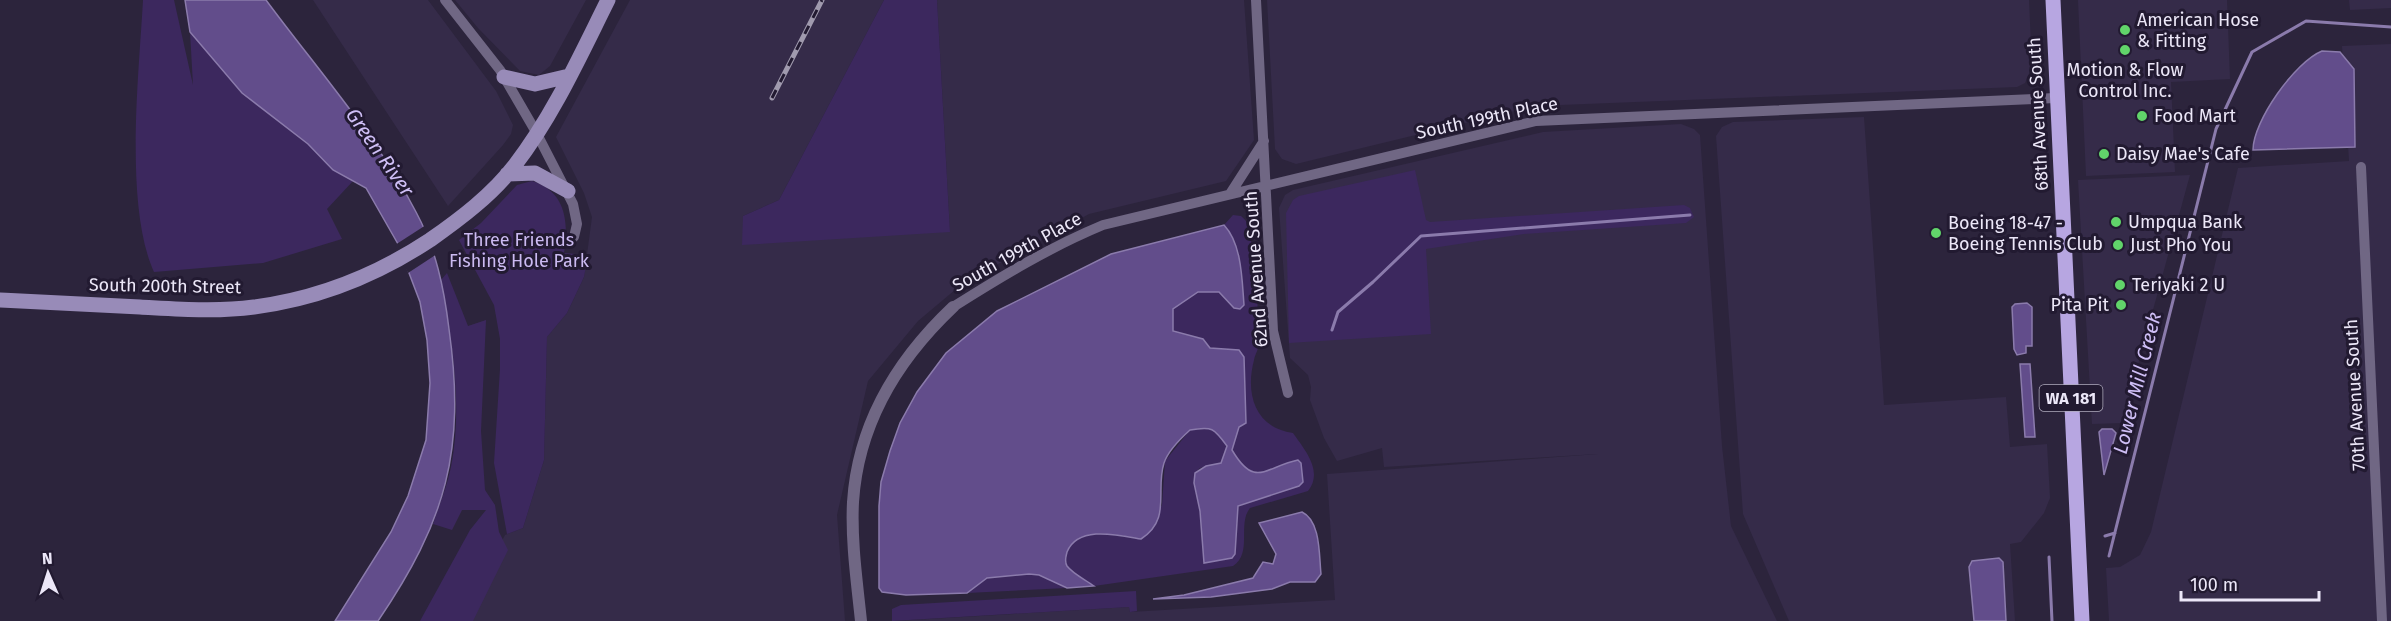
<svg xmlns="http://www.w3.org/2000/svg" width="2391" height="621" viewBox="0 0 2391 621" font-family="'Fira Sans',sans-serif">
<rect width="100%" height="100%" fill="#2c243c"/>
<path fill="#352b49" d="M313,0H428L496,91L513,125L511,134L503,145L448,206Z
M455,0H586L550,66L539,75L520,71L478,28Z
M630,0H884L779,200L743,216L950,232L937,0H1244L1254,140L1226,181L1089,214L962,284L918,321L868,381L837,515L845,621H461L505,535L523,528L544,460L547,337L567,313L584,277L592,217L584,193L556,137Z
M1267,0H2029L2032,67L2025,83L2017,87L1535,106L1296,164L1282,159L1275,149Z
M2078,0H2227L2230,79L2171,82L2175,172L2086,176Z
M2349,0H2391V8L2350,10Z
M2391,44V621H2109L2106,568L2120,567L2140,555L2151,532L2238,168L2349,161L2342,46Z
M1864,117L1884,405L2006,397L2010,447L2047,444L2050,498L2044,513L2021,542L2010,544L2015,621H1789L1743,514L1716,136L1722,127L1733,122Z
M1681,124L1694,129L1700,135L1722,446L1731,526L1777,621H895L1129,607L1130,612L1335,600L1327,474L1598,454L1384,467L1382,448L1337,461L1324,438L1310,400L1311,387L1308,375L1290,358L1279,208L1285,195L1293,190L1543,132Z
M2190,175L2122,423L2092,424L2078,180Z"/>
<path fill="#3c285e" d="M143,0H174L193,85L190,32L242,93L308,144L333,170L353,181L327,209L342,239L263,263L154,272C124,206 139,74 143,0Z
M884,0H937L950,232L742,245L743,216L779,200Z
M1415,170L1426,220L1430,222L1684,205L1690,208L1694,217L1686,223L1524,234L1426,249L1431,334L1289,343L1286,213L1293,200L1299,196Z
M532,181C566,191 569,223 564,253L588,255L584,277L567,313L547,337L544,460L523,528L507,534L494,463L500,369V339L494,305L459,240L481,223L517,185Z
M1233,215L1241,216C1243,218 1246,220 1247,223C1253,235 1260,326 1259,342C1259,349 1255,354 1254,360C1245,394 1255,428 1293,433C1304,449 1324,471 1308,491L1250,508C1237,524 1253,553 1233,566L1094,586C1086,580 1073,574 1067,566C1064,561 1066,557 1067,552C1078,525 1118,535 1141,539L1162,505L1165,461L1190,430C1213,426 1213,428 1227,446L1221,463L1200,468L1195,473L1194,483L1200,511L1204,563L1235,554L1238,506L1285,463C1262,480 1240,474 1231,447L1239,427L1246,423L1244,357L1210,348L1173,331V309L1198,292H1219L1234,308L1229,230L1224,225Z
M447,273L468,326L486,320L481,431L485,490L495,505L499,532L508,550L473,621H420L470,530L486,510H462L452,530L433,524C439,505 447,487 451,467C463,407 452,340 441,280Z
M1029,574L1039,575L1067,588L967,593L987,578Z
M1136,591L1137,611L1130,612L1129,607L892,621V609L901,605Z"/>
<path fill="#624d8b" stroke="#8b7bac" stroke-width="1.5" d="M185,0H266C317,69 376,135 416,212C436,249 444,288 449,329C466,450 446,521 378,621H335L391,532L408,496L426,440L430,383L427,340L420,302L398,244L366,188L333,170L308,144L242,93L190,32Z
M2322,51L2340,52L2354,69L2355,147L2253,150C2253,121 2295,62 2322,51Z
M1224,225C1242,244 1242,280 1244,305L1240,309L1234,308L1219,292H1198L1173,309V331L1203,339L1210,348L1239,350L1244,357L1246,423L1239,427L1232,450C1255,489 1265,467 1298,460L1301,463L1303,482L1299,486L1238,506L1235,554L1232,558L1204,563L1200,511L1194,483L1195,473L1206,466L1221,463L1227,446C1214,428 1212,426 1190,430C1180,439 1168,451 1164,463C1155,491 1172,519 1141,539C1118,535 1078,525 1067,552C1066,557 1064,561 1067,566C1073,574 1086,580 1094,586L1067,588L1039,575L1029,574L987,578L967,593L906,595L882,592L879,588V506L881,482L890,451L900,423L917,392L946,353L997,311L1111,254Z
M2027,303L2032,307V346H2026V353L2017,355L2014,349L2012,307L2015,304Z
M2020,364H2030L2035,437H2025Z
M2102,429H2112L2116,433L2104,475L2099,432Z
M1302,512C1321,521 1319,556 1321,574L1315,582H1290L1272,589L1211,597L1153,599L1184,595L1253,578L1263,562L1273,564L1276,554L1259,523Z
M1999,558L2003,562L2006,621H1974L1969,567L1972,561Z"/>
<path fill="#2c243c" d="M426,225L437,254L408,273L395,245Z"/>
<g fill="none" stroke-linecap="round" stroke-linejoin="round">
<path stroke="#8b7bac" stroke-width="3" d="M1332,330L1338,312L1373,282L1421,236L1690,215
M2105,536L2115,533
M2109,556L2216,129L2252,52L2306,21L2391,27
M2049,557L2052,621"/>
<path stroke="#706784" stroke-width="10" d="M445,0L500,70L536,132L573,204L577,224L574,237
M1256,0L1273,331L1288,393
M2361,167L2382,621
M1230,194L1264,141
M953,307C1002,276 1050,247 1103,225L1536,121L2056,98"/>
<path stroke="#706784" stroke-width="12" d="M861,621C857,582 851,541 853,502C858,424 898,359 953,307"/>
<path stroke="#988bb8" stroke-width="15" d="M504,77L535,84L569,76
M507,174L535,173L568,191
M0,300C47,302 94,305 140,307C178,309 216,312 254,307C316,299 377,275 430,240C460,219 492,195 515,165C553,116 580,56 608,0"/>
<path stroke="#b7a6e1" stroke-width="15" d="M2053,0L2082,621"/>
<g stroke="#a09aae" stroke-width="5">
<path id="rail" d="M772,98L822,0"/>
</g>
<use href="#rail" stroke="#221a31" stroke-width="3" stroke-dasharray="9" stroke-linecap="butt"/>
</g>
<g fill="#61d46a" stroke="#221a31" stroke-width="2">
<circle cx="2125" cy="30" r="6"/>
<circle cx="2125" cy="50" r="6"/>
<circle cx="2142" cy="116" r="6"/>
<circle cx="2104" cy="154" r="6"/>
<circle cx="2116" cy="222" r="6"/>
<circle cx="1936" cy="233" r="6"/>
<circle cx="2118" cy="245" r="6"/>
<circle cx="2120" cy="285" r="6"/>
<circle cx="2121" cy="305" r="6"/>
</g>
<g text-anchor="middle" stroke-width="6" stroke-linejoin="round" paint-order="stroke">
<rect fill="#221a31" stroke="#afaabc" stroke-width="1.5" x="2039.5" y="385" width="63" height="26" rx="4.5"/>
<g font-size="16" font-weight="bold" fill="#ece7f8">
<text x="2071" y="404">WA 181</text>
</g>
<g font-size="18" fill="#ece7f8" stroke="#221a31" text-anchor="start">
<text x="2137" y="26">American Hose<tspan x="2137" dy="21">&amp; Fitting</tspan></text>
<text x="2125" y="76" text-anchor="middle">Motion &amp; Flow<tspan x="2125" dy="21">Control Inc.</tspan></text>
<text x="2154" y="122">Food Mart</text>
<text x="2116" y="160">Daisy Mae's Cafe</text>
<text x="2128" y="228">Umpqua Bank</text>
<text x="1948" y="229">Boeing 18-47 -<tspan x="1948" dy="21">Boeing Tennis Club</tspan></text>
<text x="2130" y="251">Just Pho You</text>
<text x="2132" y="291">Teriyaki 2 U</text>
<text x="2109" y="311" text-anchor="end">Pita Pit</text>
</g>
<g font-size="18" fill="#ece7f8" stroke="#221a31">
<text transform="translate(2038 114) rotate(-93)" y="6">68th Avenue South</text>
<text transform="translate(1487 118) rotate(-12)" y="6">South 199th Place</text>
<text transform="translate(1017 252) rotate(-29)" y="6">South 199th Place</text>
<text transform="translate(1256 269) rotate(-94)" y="6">62nd Avenue South</text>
<text transform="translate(165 286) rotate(1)" y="6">South 200th Street</text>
<text transform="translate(2355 395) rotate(-93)" y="6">70th Avenue South</text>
</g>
<g font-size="18" fill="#cbbaf1" stroke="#221a31">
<text x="519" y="246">Three Friends<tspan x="519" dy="21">Fishing Hole Park</tspan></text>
</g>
<g font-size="20" font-style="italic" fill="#cfbff6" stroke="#221a31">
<text transform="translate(380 152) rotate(55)" y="7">Green River</text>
<text transform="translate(2137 383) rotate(-76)" y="7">Lower Mill Creek</text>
</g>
</g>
<g transform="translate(48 573) rotate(357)" stroke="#221a31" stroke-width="4.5" paint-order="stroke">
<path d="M0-4.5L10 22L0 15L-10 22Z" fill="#ece7f8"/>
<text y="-9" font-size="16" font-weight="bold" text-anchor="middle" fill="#ece7f8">N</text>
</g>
<path d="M2181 591v9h138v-9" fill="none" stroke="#ece7f8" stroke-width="3"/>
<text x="2190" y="591" font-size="18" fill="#ece7f8" stroke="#221a31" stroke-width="4.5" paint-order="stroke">100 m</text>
</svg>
